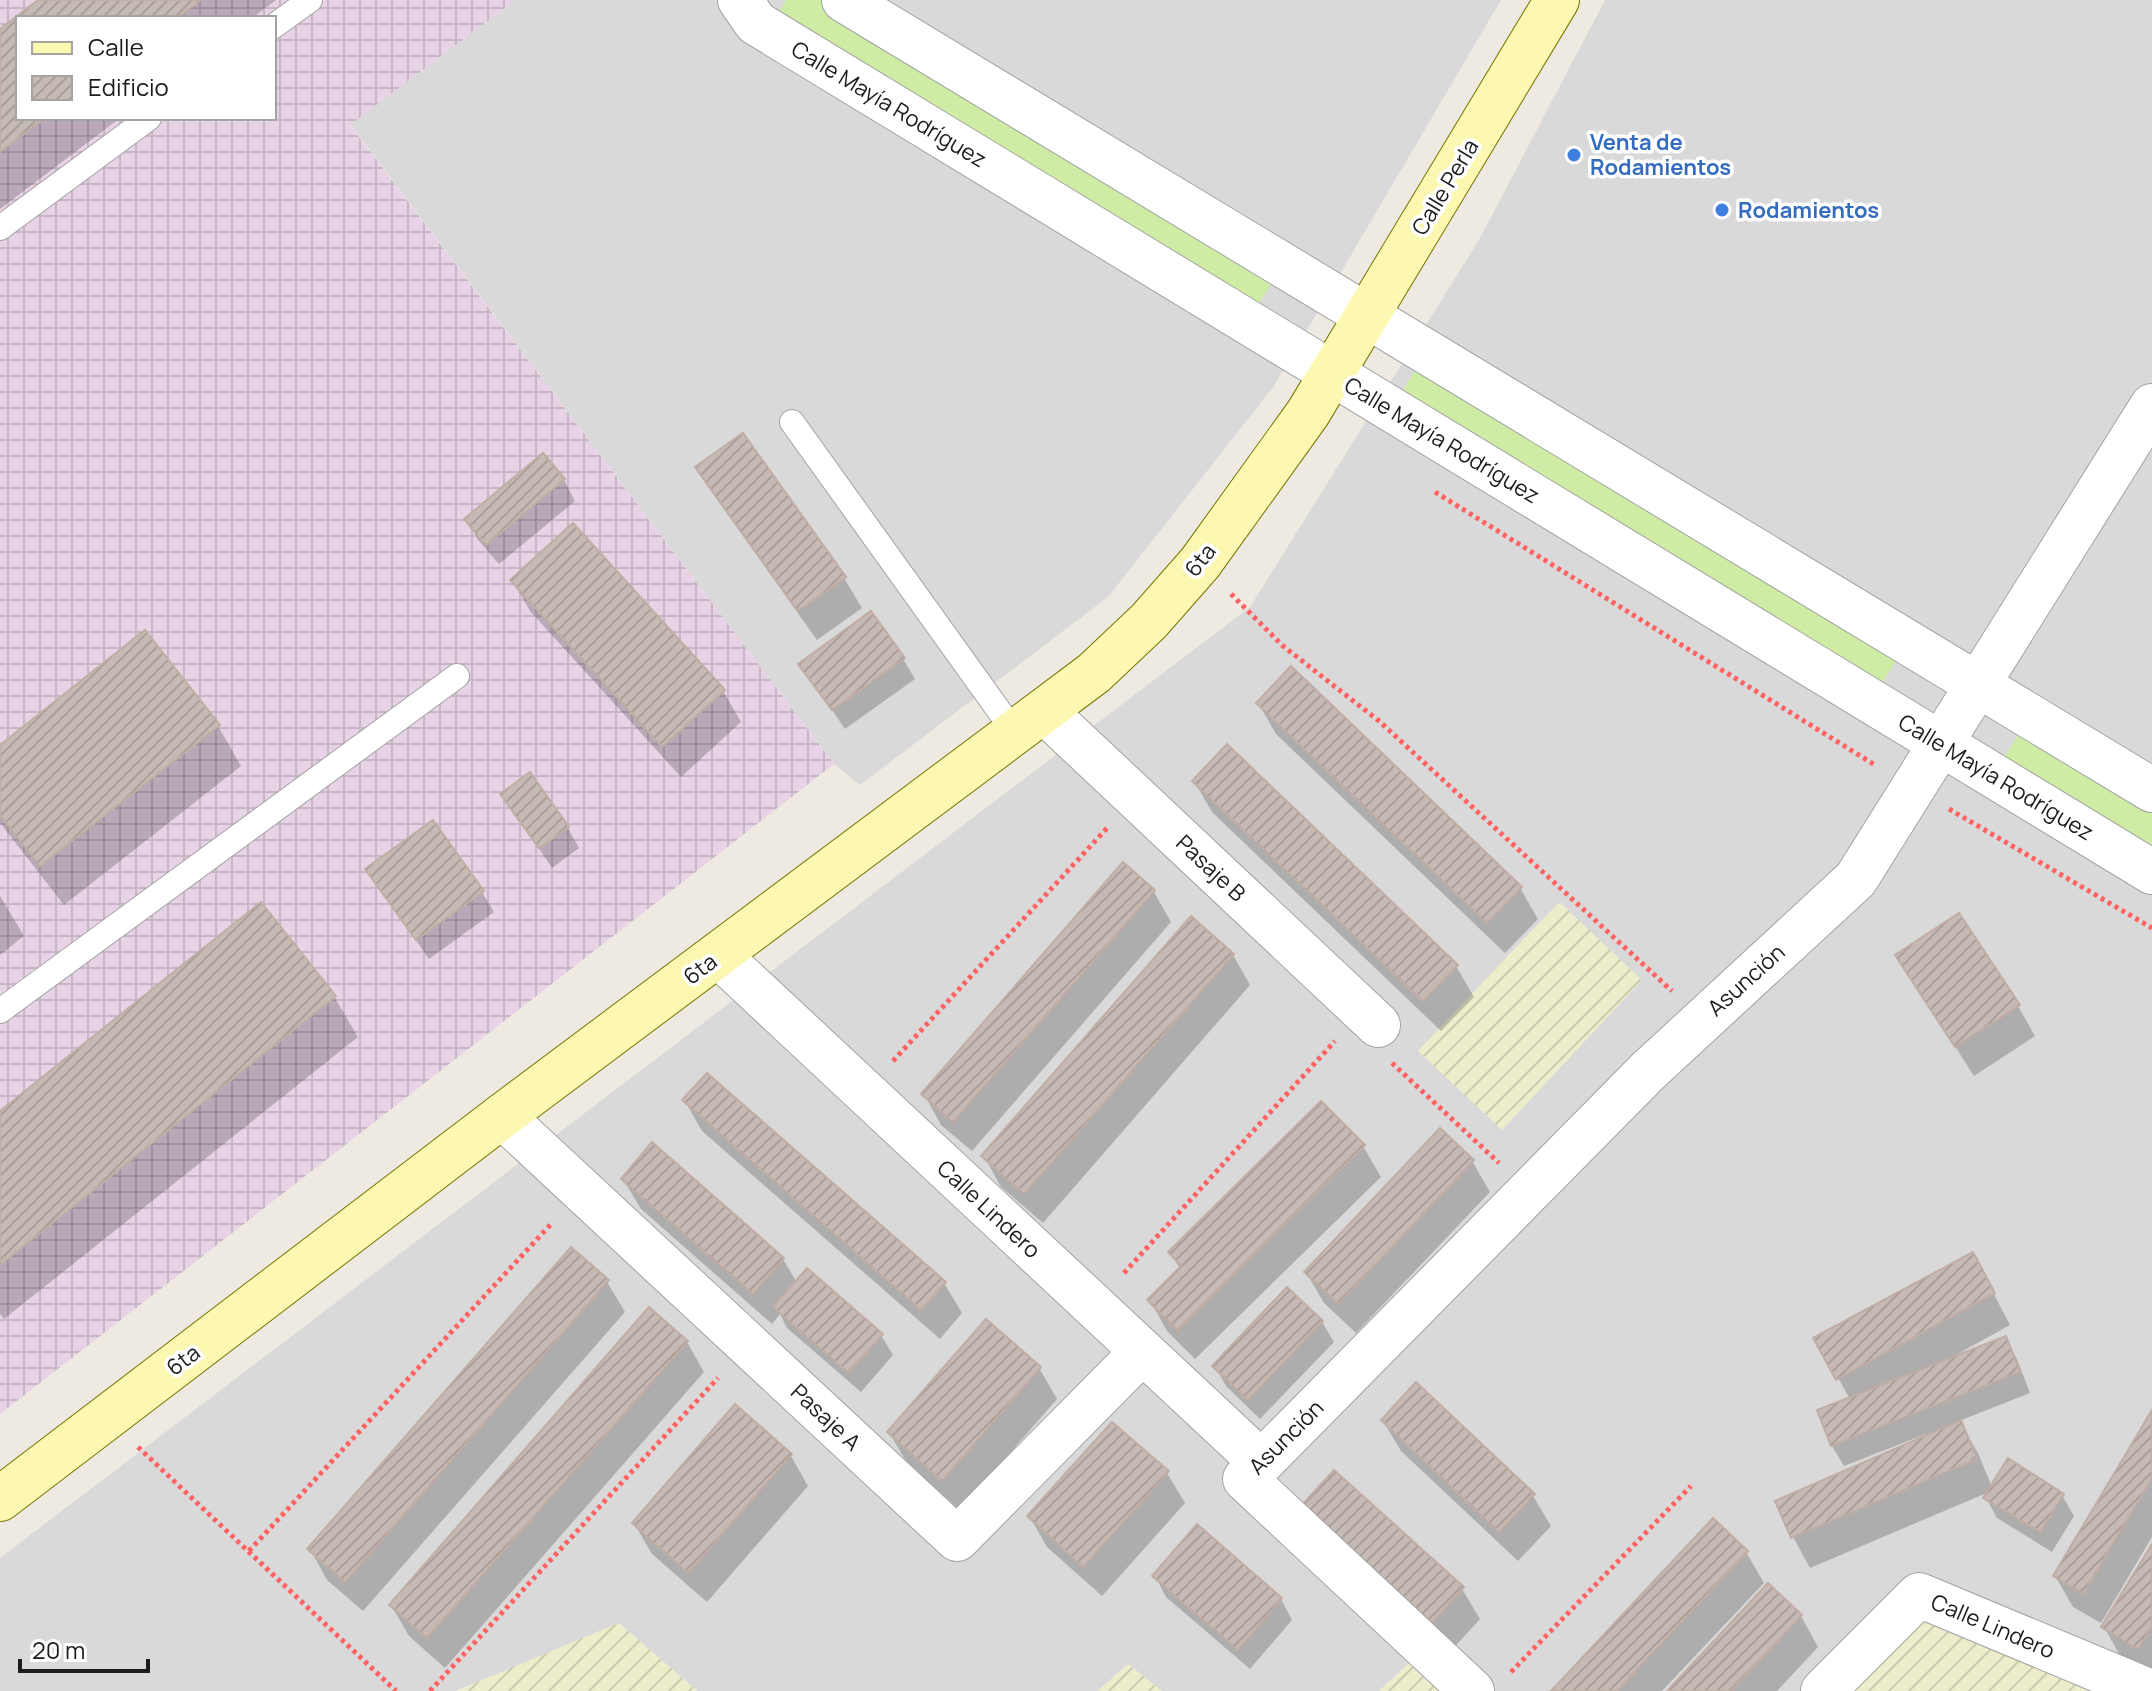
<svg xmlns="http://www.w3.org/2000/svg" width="2152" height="1691" viewBox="0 0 2152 1691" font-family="Manrope,sans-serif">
<defs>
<pattern id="industrial-grid" width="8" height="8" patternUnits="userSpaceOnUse" patternTransform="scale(2)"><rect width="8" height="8" fill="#e8d3e6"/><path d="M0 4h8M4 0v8" fill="none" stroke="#c6b5c5"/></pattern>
<pattern id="farmland-furrows" width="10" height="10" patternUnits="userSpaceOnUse" patternTransform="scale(2)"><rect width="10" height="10" fill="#eeedcb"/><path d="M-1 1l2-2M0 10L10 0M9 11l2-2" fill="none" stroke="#cccbae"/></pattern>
<pattern id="building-hatch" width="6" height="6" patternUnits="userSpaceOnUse" patternTransform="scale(2)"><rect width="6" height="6" fill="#c6bab5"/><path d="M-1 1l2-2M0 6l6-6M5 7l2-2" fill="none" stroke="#aa9f9b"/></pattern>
</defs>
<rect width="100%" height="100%" fill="#eee9e1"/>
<path fill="#dad9d9" d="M515,0H1501L1274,386L1108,597L860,785L834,764L350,124Z
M1605,0H2152V1691H1472L1426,1648L1379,1691H1162L1128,1664L1098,1691H697L619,1623L456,1691H0V1558L1250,607L1479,240Z"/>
<path fill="url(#industrial-grid)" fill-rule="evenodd" d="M0,0H515L350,125L834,764L0,1414ZM18,18H274V118H18Z"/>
<path fill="url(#farmland-furrows)" d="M1559,902L1642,980L1502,1130L1418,1051Z
M1919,1595L2141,1691H1823Z
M619,1623L697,1691H456Z
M1426,1648L1472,1691H1379Z
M1128,1664L1162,1691H1098Z"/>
<path fill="#cfeca4" d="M786,0H821L1275,278L1253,312L775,18Z
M1419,364L1898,657L1877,691L1398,398Z
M2023,727L2152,807V854L2002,761Z"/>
<path fill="#0003" d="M42,0H276L252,18H18V118H120L0,209V31Z
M543,456L564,480L575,501L499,564L478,540L467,519Z
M698,468L844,578L862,608L817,640L716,498Z
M513,581L723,691L741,722L681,777L530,611Z
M903,659L915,679L845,729L801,664Z
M1258,703L1520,888L1538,919L1505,953L1276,734Z
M218,726L241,766L64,905L0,823V747Z
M1194,781L1456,966L1474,997L1441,1031L1212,812Z
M503,795L568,828L579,848L552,868Z
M367,870L482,892L494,912L429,959Z
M1154,892L1171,922L972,1151L941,1125L924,1094Z
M0,896L24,936L0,955Z
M261,905L335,998L358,1037L4,1319L0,1314V1113Z
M1233,955L1250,985L1043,1223L1001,1187L984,1156Z
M1897,956L2018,1006L2035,1036L1974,1076Z
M685,1101L944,1283L962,1313L940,1339L702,1131Z
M653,1145L783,1259L797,1283L881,1335L893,1355L861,1392L787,1328L780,1314L772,1324L641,1209L623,1179Z
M1363,1146L1381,1177L1195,1359L1167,1331L1150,1300L1180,1269L1171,1253Z
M1472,1161L1490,1192L1356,1333L1324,1303L1306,1272Z
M607,1282L625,1312L363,1611L327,1580L310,1549Z
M1989,1285L2010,1325L1954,1356L1955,1358L2005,1339L2017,1359L2030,1393L1959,1421L1978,1453L1992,1487L2062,1495L2074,1516L2052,1552L1997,1518L1986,1498L1989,1492L1810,1568L1793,1537L1777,1502L1928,1437L1926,1434L1844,1466L1832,1446L1819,1411L1850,1399L1816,1339Z
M1322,1322L1334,1342L1260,1419L1226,1386L1215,1366Z
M687,1342L704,1372L445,1668L409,1636L391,1605Z
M1039,1368L1057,1399L960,1510L907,1463L889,1432Z
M736,1407L791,1456L808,1486L707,1602L652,1554L634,1523Z
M2152,1414V1537L2101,1623L2073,1607L2055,1576Z
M1383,1421L1533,1496L1551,1526L1518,1561L1401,1451Z
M1167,1473L1185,1503L1102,1596L1047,1547L1030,1517Z
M1322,1536L1462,1589L1480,1619L1450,1652Z
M2152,1548V1677L2121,1657L2104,1627Z
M1746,1552L1764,1583L1662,1691H1553Z
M1155,1576L1281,1599L1292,1620L1250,1669L1166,1597Z
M1768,1586L1801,1616L1818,1647L1777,1691H1670Z"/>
<path fill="url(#building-hatch)" stroke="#c0ada3" stroke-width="2" d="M38,0H201L177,18H18V118H45L0,152V29Z
M743,433L846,577L798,611L695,467Z
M543,453L565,479L486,545L464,519Z
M573,523L725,690L662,747L510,580Z
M871,611L905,658L832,710L798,664Z
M145,630L220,725L40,866L0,815V745Z
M1291,666L1522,887L1487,923L1256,703Z
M1227,744L1458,965L1423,1001L1192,781Z
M530,772L569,827L539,848L500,794Z
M433,820L484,891L416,940L365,869Z
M1123,862L1155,890L953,1122L921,1094Z
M261,902L336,996L0,1265V1111Z
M1959,913L2020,1005L1955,1047L1895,955Z
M1191,916L1234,954L1024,1194L981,1156Z
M707,1073L946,1282L921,1310L682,1100Z
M1321,1101L1365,1145L1177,1330L1147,1300L1181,1266L1168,1252Z
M1440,1128L1474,1160L1338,1304L1304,1272Z
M652,1142L784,1258L753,1294L621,1179Z
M571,1247L609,1280L345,1582L307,1549Z
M1973,1252L1995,1293L1836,1380L1813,1338Z
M807,1268L883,1334L848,1373L773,1307Z
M1287,1287L1323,1321L1248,1400L1212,1366Z
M649,1307L688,1341L427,1638L389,1605Z
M986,1319L1041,1367L942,1481L887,1432Z
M2006,1336L2020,1372L1831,1446L1817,1410Z
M1416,1382L1535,1494L1499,1532L1381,1420Z
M735,1404L792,1454L688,1573L632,1523Z
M2152,1410V1478L2083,1594L2053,1576Z
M1961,1420L1977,1459L1791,1538L1775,1501Z
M1112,1422L1169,1471L1083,1567L1027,1516Z
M2008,1458L2064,1494L2040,1532L1983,1498Z
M1334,1470L1464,1587L1432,1623L1302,1505Z
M1713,1518L1748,1551L1617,1691H1551Z
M1197,1524L1282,1598L1238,1650L1152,1576Z
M2152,1544V1626L2138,1649L2101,1627Z
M1768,1583L1802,1615L1731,1691H1667Z"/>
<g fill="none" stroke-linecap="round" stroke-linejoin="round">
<g stroke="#a3a3a3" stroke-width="26">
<path id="lane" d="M274,26L310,0
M0,228L149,118
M792,422L1015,733
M0,1011L457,676"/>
</g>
<g stroke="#a3a3a3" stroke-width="46">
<path id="street" d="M740,0L756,23L2152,872
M844,0L2152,790
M1044,711L1378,1025
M718,955L1261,1462
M502,1116L957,1539L1142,1352
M1472,1691L1245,1479L1648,1071L1856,879L2152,406
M1823,1691L1919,1595L2149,1691"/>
</g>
<g stroke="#767700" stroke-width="46">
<path id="secondary" d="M0,1499L502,1116L1094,673L1149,621L1200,563L1308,413L1557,0"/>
</g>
<path stroke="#ff6262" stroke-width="5" stroke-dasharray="4 4" stroke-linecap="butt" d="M1435,492L1875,765
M1231,594L1283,646L1379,721L1672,991
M1949,809L2152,928
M893,1061L1108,827
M1392,1063L1499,1163
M1124,1273L1335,1041
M138,1447L396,1691
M249,1551L552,1223
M1511,1672L1691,1486
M430,1691L718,1378"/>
<use href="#lane" stroke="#fff" stroke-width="24"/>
<use href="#street" stroke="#fff" stroke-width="44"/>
<use href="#secondary" stroke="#fcf8b1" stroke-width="44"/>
</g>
<g fill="#3f7fe0" stroke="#fff" stroke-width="3">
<circle cx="1574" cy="155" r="8"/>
<circle cx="1722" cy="210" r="8"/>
</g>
<g text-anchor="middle" stroke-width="7" stroke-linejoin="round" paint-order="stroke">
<g font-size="22" fill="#1c1c1c" stroke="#fff">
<text transform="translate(889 104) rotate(31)" y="8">Calle Mayía Rodríguez</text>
<text transform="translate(1445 187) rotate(-59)" y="8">Calle Perla</text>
<text transform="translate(1442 440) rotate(31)" y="8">Calle Mayía Rodríguez</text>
<text transform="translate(1200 560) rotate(-52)" y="8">6ta</text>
<text transform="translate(1996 777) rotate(31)" y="8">Calle Mayía Rodríguez</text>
<text transform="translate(1211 868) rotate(43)" y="8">Pasaje B</text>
<text transform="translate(700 969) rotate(-37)" y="8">6ta</text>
<text transform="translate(1746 980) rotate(-42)" y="8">Asunción</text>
<text transform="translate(989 1209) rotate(43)" y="8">Calle Lindero</text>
<text transform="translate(183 1360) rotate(-37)" y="8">6ta</text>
<text transform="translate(826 1417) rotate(43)" y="8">Pasaje A</text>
<text transform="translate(1286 1437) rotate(-45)" y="8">Asunción</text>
<text transform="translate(1993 1626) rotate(23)" y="8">Calle Lindero</text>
</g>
<g font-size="22" font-weight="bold" fill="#366cbe" stroke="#fff" text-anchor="start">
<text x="1590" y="150">Venta de<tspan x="1590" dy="25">Rodamientos</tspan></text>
<text x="1738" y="218">Rodamientos</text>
</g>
</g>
<rect x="16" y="16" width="260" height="104" fill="#ffffff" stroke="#a4a4a4" stroke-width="2"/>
<rect x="32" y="42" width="40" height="12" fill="#fcf8b1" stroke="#a4a4a4" stroke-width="2"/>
<text x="88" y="56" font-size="24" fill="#1c1c1c">Calle</text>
<rect x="32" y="76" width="40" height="24" fill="url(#building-hatch)" stroke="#a4a4a4" stroke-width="2"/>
<text x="88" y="96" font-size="24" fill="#1c1c1c">Edificio</text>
<path d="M20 1659v12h128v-12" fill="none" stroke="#1c1c1c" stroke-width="4"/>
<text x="32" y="1659" font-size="24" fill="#1c1c1c" stroke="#ffffff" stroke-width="6" paint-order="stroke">20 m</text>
</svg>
